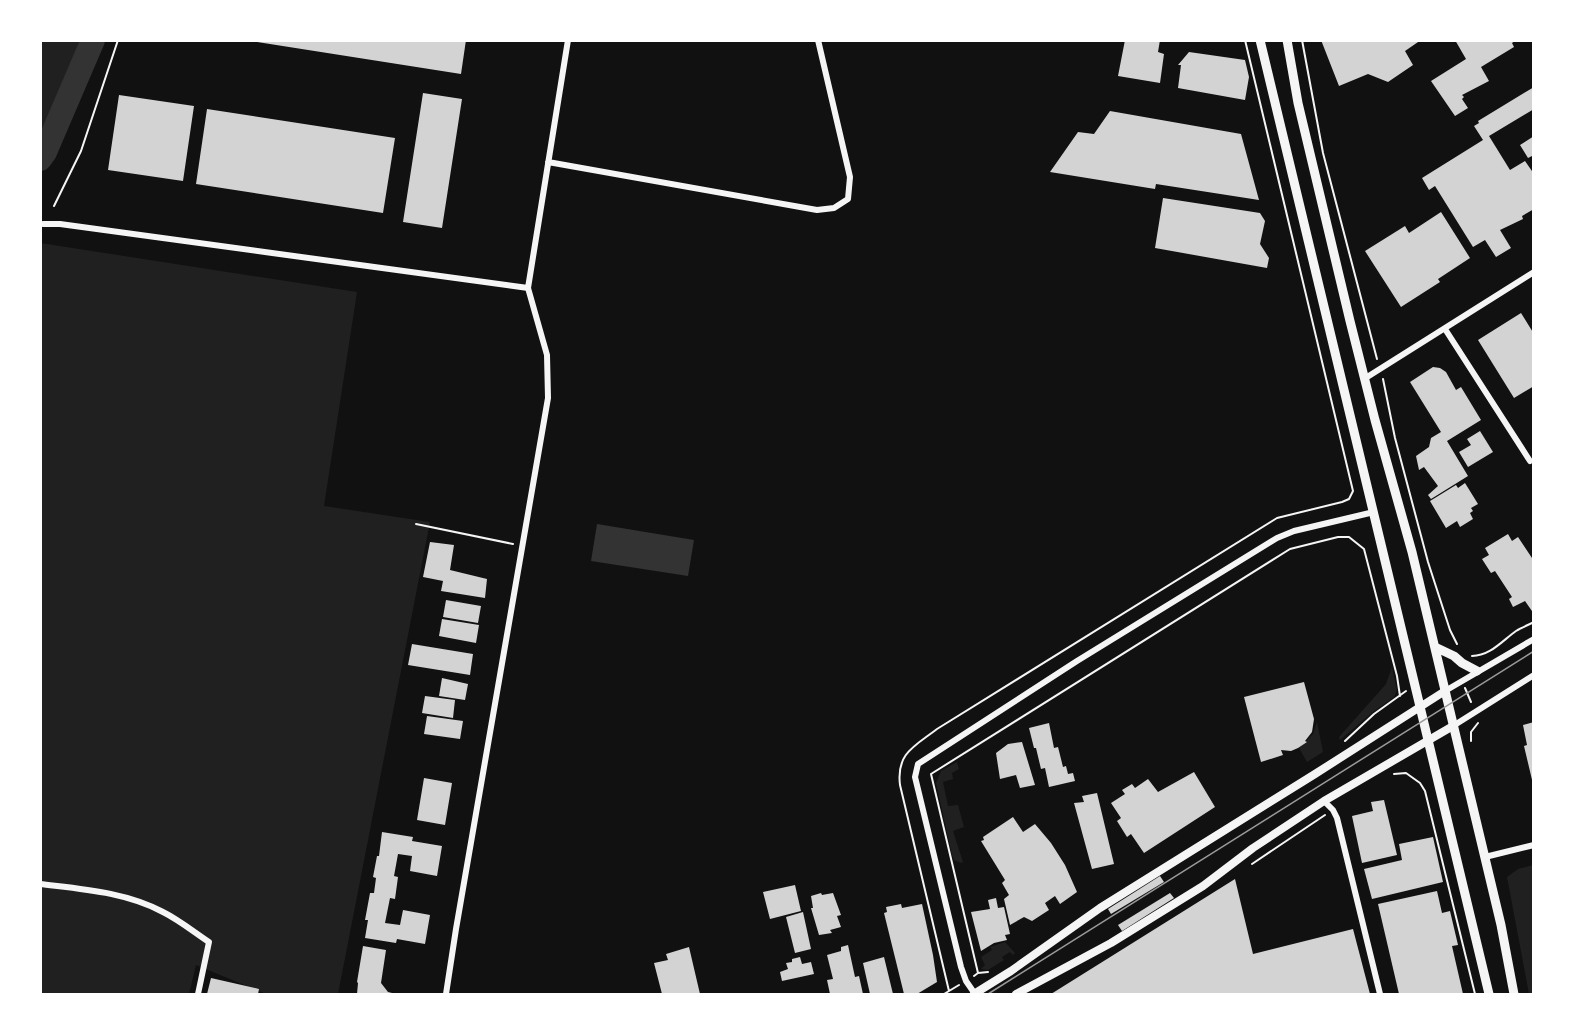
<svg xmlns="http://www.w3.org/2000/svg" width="1574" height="1035" viewBox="0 0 1574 1035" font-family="Cabin,sans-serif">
<rect width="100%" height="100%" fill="#111"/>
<path fill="#202020" d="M41,40L93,41L45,152L41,159Z
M40,243L357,292L324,506L430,522L338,994H266L196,965L189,994H41Z
M1392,667L1397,690L1394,697L1373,712L1340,740L1339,737L1386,684Z
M1317,722L1323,752L1307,762L1299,748L1313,734Z
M957,762L959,769L952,773L953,779L943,782L948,806L958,805L964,827L953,831L963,862L961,863L954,860L952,855L936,783L941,771Z
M1533,865L1534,994H1529L1507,877L1518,869Z
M1005,942L1015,953L1013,955L1010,952L1002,957L1004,960L988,970L981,969L985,965L981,957L992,950L990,947Z"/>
<path fill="#333" d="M597,524L694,540L688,576L591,561Z"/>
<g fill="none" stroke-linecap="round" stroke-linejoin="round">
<path stroke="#333" stroke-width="24" d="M40,159L45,152L93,40"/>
</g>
<path fill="#d3d3d3" d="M244,40H466L461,74Z
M1125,40H1160L1158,52L1164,54L1160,83L1118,76Z
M1321,40H1421L1405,51L1413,65L1388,82L1368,74L1339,86Z
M1455,40H1516L1512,43L1514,47L1481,67L1489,81L1462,95L1464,97L1462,99L1468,108L1455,116L1431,81L1466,59Z
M1189,52L1245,60L1249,77L1245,100L1178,88L1181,65H1178Z
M1534,87V109L1489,136L1510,170L1525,161L1534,174V209L1522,216L1523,219L1500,230L1511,248L1496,257L1485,240L1473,247L1435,186L1429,190L1422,178L1483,140L1474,126L1479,123L1478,121Z
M423,93L462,99L442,228L403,222Z
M119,95L194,106L183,181L108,170Z
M207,109L395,138L383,213L196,184Z
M1110,111L1241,134L1259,200L1156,184L1155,189L1050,172L1078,132L1094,134Z
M1534,136V155L1528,158L1520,145Z
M1163,198L1260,213L1265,221L1260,244L1269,258L1267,268L1155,248Z
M1441,212L1470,258L1438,279L1440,282L1401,307L1365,251L1405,226L1409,233Z
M1521,313L1534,334V386L1514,398L1478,340Z
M1433,367L1440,368L1446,372L1456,390L1461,387L1481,420L1447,441L1468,476L1431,499L1428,495L1438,486L1424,467L1419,470L1416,456L1429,447L1431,438L1441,432L1410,382Z
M1480,431L1493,452L1468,467L1459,452L1471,445L1467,439Z
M1465,483L1478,504L1471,508L1473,511L1470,513L1473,519L1460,527L1457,521L1446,528L1430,501L1456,485L1458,488Z
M1508,534L1512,541L1518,537L1534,561V614L1525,601L1513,607L1509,599L1512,597L1495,571L1491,573L1482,559L1489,555L1485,548Z
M430,542L454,545L450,570L487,579L485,598L441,591L443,581L423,577Z
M446,600L481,606L478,623L443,617Z
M442,619L479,625L476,643L439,636Z
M412,644L473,654L470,675L408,665Z
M442,678L468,684L465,700L439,696Z
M1304,682L1314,719L1312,732L1305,741L1307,742L1298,748L1291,751L1281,750L1283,755L1261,762L1244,697Z
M425,696L455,700L453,718L422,713Z
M427,716L463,721L460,739L424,734Z
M1534,722V783L1533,784L1524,746L1527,745L1523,725Z
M1049,723L1054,748L1058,747L1063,767L1066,766L1068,774L1073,773L1075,781L1049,787L1045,768L1041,769L1036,748H1034L1029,728Z
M1022,742L1035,785L1020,788L1016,775L1000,779L996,753L1008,744Z
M1194,772L1215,807L1144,853L1131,834L1127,837L1117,821L1121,818L1111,803L1125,794L1122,790L1132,784L1135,788L1148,779L1158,792Z
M424,778L452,783L445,825L417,820Z
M1097,793L1114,864L1092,869L1074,803L1084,802L1082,796Z
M1384,800L1397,855L1362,863L1352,816L1373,811L1371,802Z
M1013,817L1023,832L1035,824L1051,843L1065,865L1077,892L1060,904L1055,896L1045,903L1049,910L1032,921L1024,917L1010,925L1004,899L1009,895L1002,883L1005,880L981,841L984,840L983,837Z
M382,832L413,837L412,841L442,846L437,876L410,871L412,856L398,854L394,876L398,877L395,899L390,898L385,923L400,925L403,910L430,915L425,944L397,939L396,943L365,938L368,920H365L370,893H374L376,878L373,877L377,856H379Z
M1433,837L1443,882L1372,899L1364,869L1402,860L1399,844Z
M1160,876L1164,882L1111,914L1108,909Z
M1235,879L1253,954L1353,929L1370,994H1051Z
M795,885L801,911L770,919L763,892Z
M1437,891L1442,913L1450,911L1458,945L1452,946L1463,994H1399L1378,904Z
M821,893L822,895L833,893L841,915L837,916L841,927L830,930L832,933L819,935L811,908H813L811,896Z
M1170,893L1174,898L1122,931L1118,925Z
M996,898L998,908L1004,907L1010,934L1005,935L1007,940L994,943L981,951L971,912L990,909L988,900Z
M901,904L902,908L922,904L933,955L937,982L917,994H904L884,913L887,912L886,907Z
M803,912L811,949L795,953L786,917Z
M848,945L855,977L859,976L863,994H830L827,980L833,979L827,955L841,951V947Z
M363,946L386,950L381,983L388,992L396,994H357L358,983L357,982Z
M689,947L700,994H662L654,963L668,960L666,954Z
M800,957L802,964L811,962L814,974L782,981L780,972L788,969L786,963L792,962V959Z
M884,957L893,994H870L863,963Z
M211,978L259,989L258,994H207Z"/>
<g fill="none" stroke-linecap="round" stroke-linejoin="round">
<path stroke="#f5f5f5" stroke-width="2" d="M1302,40L1323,153L1377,359
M54,206L81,151L118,40
M1383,379L1395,438L1428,562L1450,630L1457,644
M416,524L513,544
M1472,656C1490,656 1502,641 1516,631C1521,628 1528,625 1534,622
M1465,688L1471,702
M1345,741L1374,714L1406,691
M1471,741V732L1478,723
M1394,774L1406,773L1420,783L1425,791L1475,994
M1252,864L1325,815
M978,973L931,774L1290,549L1338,537H1349L1364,549L1397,676L1400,696
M974,976L978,973L988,972
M949,991L900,785C896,753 915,746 937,729L1277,518L1342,502L1349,499L1353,491L1245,40
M944,994L959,985"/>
<path stroke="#f5f5f5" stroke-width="6" d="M548,162L817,210L834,208L848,199L850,177L818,40
M43,224H60L528,288
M1445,329L1530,461
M1364,379L1534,272
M1445,691L1534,639
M1453,726L1534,675
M1324,801L1333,810L1337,818L1380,994
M1485,857L1534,845
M40,884C81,889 126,892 163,912C179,920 194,932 209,942L198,994
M446,994L456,929L548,398L547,355L528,288L568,40
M975,994L966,981L961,967L915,777L918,764L1077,661L1277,538L1294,531L1374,512"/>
<path stroke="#f5f5f5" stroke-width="8" d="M974,994L1011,971L1100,908L1315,774L1445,691
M1016,994L1111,943L1203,886L1253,848L1324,801L1453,726"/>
<path stroke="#f5f5f5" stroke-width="9" d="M1260,40L1489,994
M1287,40L1298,103L1350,321L1375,420L1412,552L1501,925L1514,994
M1435,647L1454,656L1462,663L1477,671"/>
<path stroke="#9a9a9a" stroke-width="1.5" d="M988,994L1534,651"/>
</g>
<rect width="1574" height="1035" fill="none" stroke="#ffffff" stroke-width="84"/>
</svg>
